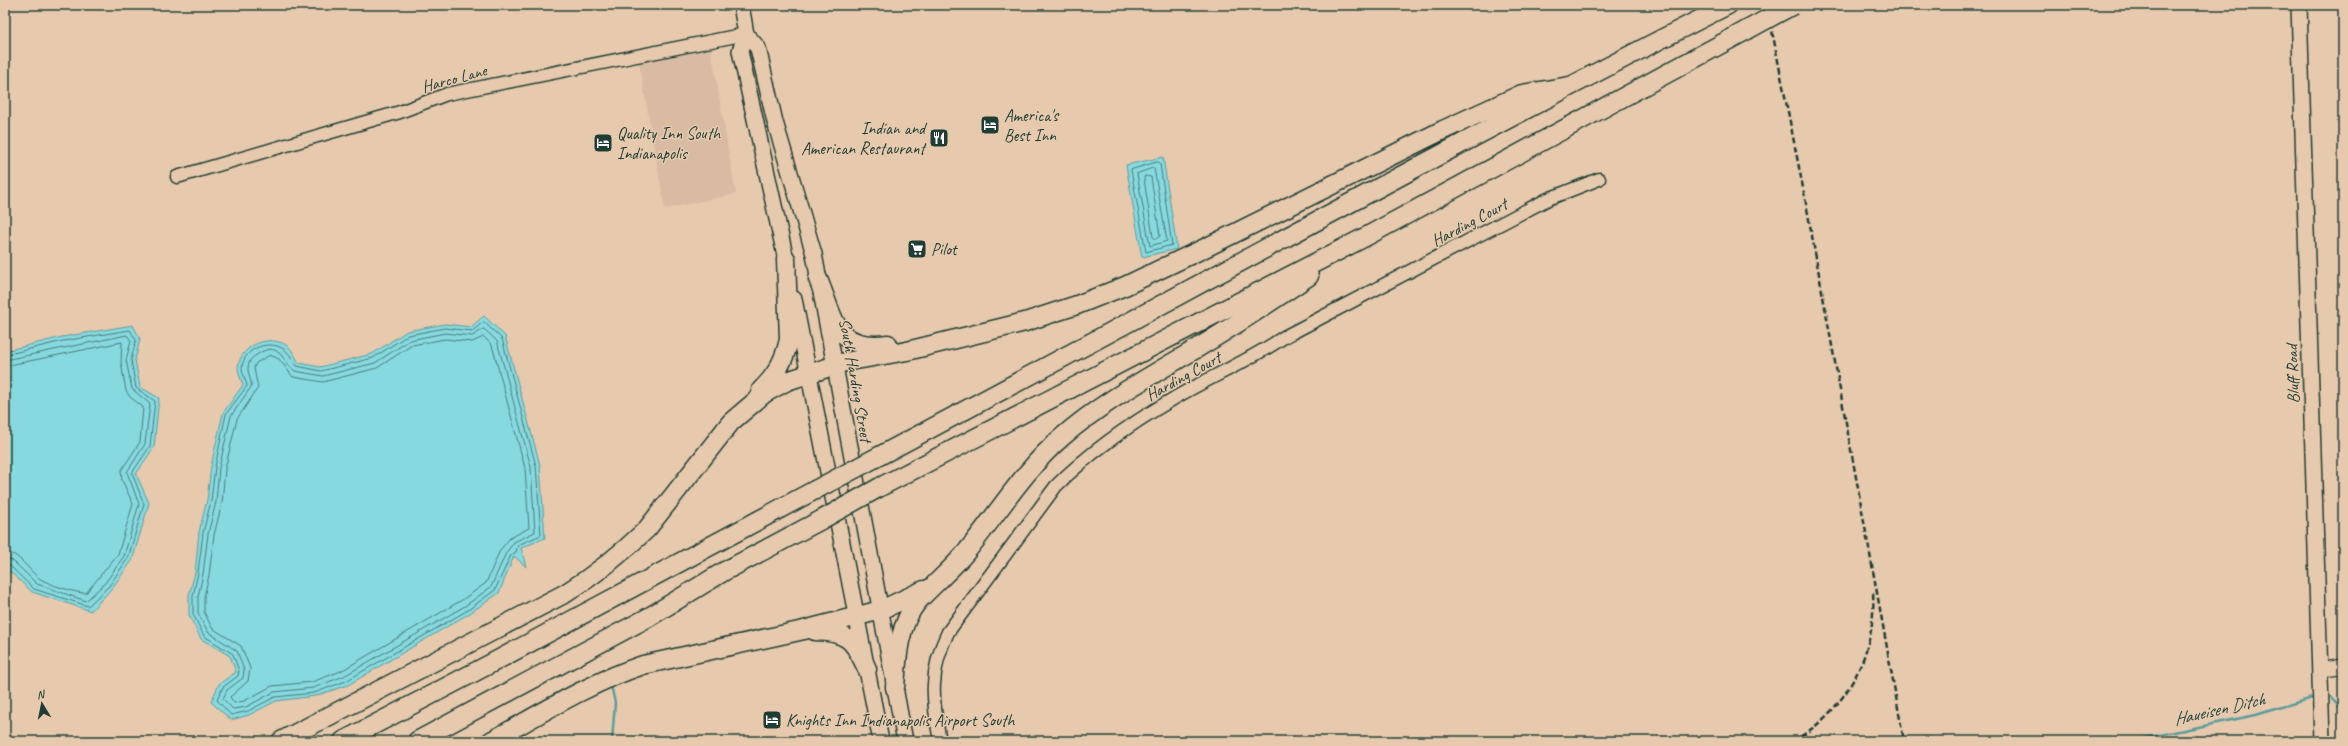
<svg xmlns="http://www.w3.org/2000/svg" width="2348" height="746" viewBox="0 0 2348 746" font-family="Caveat,sans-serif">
<rect width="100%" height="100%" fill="#e7caae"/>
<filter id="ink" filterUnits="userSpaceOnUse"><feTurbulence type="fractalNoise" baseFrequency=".025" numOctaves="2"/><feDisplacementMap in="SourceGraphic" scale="8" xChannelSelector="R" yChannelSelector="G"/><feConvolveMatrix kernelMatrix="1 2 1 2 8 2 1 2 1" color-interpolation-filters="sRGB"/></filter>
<g filter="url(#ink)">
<path fill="#d8bba2" d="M711,49L736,194L665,209L639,63Z"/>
<path fill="#87d9e0" stroke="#5d9b9b" d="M1163,157L1177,249L1142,257L1126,165Z
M484,316L505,336L540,465L545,538L521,548L526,567L514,556L499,593L470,613L348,685L315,696L276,701L249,715L231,720L211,702L219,684L236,672L230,656L201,639L189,615V595L195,573L199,532L207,500L211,466L223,413L243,385C241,380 238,372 238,367C241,344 271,333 289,347C293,351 296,358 299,363L320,367L372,354L407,331L445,324L471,327Z
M133,325L140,339L135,360L140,387L159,398L154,447L136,474L149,503L132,561L112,588L91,611L32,592L5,567V351L62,337Z"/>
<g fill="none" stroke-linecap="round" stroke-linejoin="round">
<path stroke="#497b79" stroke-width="1" d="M1158,162L1160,164L1172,245L1146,252L1131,170Z
M1154,168L1167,241L1150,246L1137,174Z
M1145,176L1151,177L1160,236L1156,239L1153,237L1144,179Z
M484,322L502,339L536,466L541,535L518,545L516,552L511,555L495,590L468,610L346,681L314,693L275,697L248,711L231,715L217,700L223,687L238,676L239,671L233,654L204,636L193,614V596L198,573L203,533L211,501L215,467L226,414L247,386C246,380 242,374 242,368C243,347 272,338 286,351C291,355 293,362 297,366L321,371L373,358L408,335L445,328L472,331Z
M484,329L497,341L531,467L535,532L514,542L506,553L491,587L465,606L344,676L313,688L274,692L246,707L233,709L223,699L227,690L243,678L244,670L237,651L208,632L198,613V597L203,574L208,534L216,502L219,468L231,416L251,387C252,381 248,375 248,369C248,363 251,358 255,356C280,338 281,361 295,371L323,376L375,363L410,340L445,333L472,336Z
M484,337L492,345L525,468L529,528L510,538L500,550L486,583L462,600L341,671L312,682L272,686L244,701L234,703L230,697L248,681L250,668L241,646L212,628L204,612V597L209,575L214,535L222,503L225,469L237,419L258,388L254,368L256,363L270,355L279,359L293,377L323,382L377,368L412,345L445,339L472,342Z
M5,355L63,341L130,330L136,340L131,360L136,388L155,401L150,446L132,473L144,504L128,558L109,586L88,606L34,589L9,565L5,563
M5,360L127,335L131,341L126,360L132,389L150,404L145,444L127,472L139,504L124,556L105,583L86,601L37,584L13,561L5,558
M5,366L122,342L121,362L126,391L130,397L143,407L140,442L121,471L122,480L133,504L118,554L86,593C78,594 47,584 39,578C28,570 20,553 5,552"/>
<path stroke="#5d9b9b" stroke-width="2.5" d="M611,685L615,703L612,741
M2331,697L2343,710
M2131,741L2256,715L2311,698"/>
<g stroke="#1f3d34" stroke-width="15">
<path id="minor" d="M177,177L400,112L447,94L746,34
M940,741C932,699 929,671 948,632L1056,486C1089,453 1132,423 1173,399C1210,377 1249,361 1284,337L1548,199L1599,179"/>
</g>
<g stroke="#1f3d34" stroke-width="18">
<path id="major" d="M741,5L746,34L758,48L775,122L814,254L905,741
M2299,5L2322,741
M746,34L740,51L788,269
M794,299L881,741
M2320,670L2343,666"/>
</g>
<g stroke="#1f3d34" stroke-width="21">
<path id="highway" d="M818,279C835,320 835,351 888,344
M761,390C776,376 785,360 789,339L786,259
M866,463C1153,311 1438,152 1728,5
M880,487L1369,235L1747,30
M815,631C848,632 854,640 867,669
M895,688C897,658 898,625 918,601C934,584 952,569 967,551C998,513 1025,469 1062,437C1100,404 1145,379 1189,353C1230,329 1269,303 1309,276
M281,741L566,593C595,575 622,553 647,529L731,422L765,393L787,381L845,362L907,351L1025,322L1077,305L1125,286L1211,245L1443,130L1522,94L1569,86
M343,741L490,664L815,490
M417,741L649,617L723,572L821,520
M491,741C540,714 589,683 643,665L804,630L881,610L924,590"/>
</g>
<use href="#minor" stroke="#e7caae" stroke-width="12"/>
<use href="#major" stroke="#e7caae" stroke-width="15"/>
<use href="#highway" stroke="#e7caae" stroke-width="18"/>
<path stroke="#1f3d34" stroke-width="2.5" stroke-dasharray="6 3" stroke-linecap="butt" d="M1767,5L1806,203L1904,741
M1793,741C1846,712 1877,652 1873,593"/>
<g stroke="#1f3d34" stroke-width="21" stroke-linecap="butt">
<path id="highway-bridge" d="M1747,30L1793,5
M815,490L866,463
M821,520L880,487"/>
</g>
<use href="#highway-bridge" stroke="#e7caae" stroke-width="18"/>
</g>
</g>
<defs>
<g id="hotel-square" transform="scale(1)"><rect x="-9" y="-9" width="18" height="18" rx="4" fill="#1f3d34" stroke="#e7caae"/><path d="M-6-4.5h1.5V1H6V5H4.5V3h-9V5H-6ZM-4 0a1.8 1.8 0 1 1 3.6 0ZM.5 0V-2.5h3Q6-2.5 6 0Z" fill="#fff"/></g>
<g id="restaurant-square" transform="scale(1)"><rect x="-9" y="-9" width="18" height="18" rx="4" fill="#1f3d34" stroke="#e7caae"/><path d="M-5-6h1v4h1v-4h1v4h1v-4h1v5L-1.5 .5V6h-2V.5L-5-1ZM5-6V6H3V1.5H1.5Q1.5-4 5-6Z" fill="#fff"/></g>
<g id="supermarket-square" transform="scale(1)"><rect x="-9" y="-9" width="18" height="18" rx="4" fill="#1f3d34" stroke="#e7caae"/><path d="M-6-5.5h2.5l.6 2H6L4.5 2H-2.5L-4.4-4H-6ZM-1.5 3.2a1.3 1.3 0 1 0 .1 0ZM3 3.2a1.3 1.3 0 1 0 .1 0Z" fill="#fff"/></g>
</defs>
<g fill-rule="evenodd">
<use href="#hotel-square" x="990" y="125"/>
<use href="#restaurant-square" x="939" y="138"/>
<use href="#hotel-square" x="603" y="143"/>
<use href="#supermarket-square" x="917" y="249"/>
<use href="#hotel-square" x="772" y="720"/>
</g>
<g text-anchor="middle" stroke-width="3" stroke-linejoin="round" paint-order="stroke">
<g font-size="17" fill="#1f3d34" stroke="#e7caae">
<text transform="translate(454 78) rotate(-15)" y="6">Harco Lane</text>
<text transform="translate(1469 222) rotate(-28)" y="6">Harding Court</text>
<text transform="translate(2292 374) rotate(-92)" y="6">Bluff Road</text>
<text transform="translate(1183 376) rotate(-29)" y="6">Harding Court</text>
<text transform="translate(856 380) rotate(80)" y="6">South Harding Street</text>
</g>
<g font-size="17" fill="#1f3d34" stroke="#e7caae" text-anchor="start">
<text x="1004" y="121">America's<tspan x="1004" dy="20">Best Inn</tspan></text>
<text x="925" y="134" text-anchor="end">Indian and<tspan x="925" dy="20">American Restaurant</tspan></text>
<text x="617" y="139">Quality Inn South<tspan x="617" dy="20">Indianapolis</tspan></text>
<text x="931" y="255">Pilot</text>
<text x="786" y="726">Knights Inn Indianapolis Airport South</text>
</g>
<g font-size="18" font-style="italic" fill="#24453d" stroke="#e7caae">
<text transform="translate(2219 709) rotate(-13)" y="6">Haueisen Ditch</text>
</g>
</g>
<rect width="2348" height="746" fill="none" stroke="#e7caae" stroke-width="20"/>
<rect x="10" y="10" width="2328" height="726" fill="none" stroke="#1f3d34" stroke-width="1.5" filter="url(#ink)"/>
<g transform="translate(42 704) rotate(350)" stroke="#e7caae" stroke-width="3" paint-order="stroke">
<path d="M0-3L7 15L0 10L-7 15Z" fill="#1f3d34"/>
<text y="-6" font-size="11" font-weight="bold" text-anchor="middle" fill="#1f3d34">N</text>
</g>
</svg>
